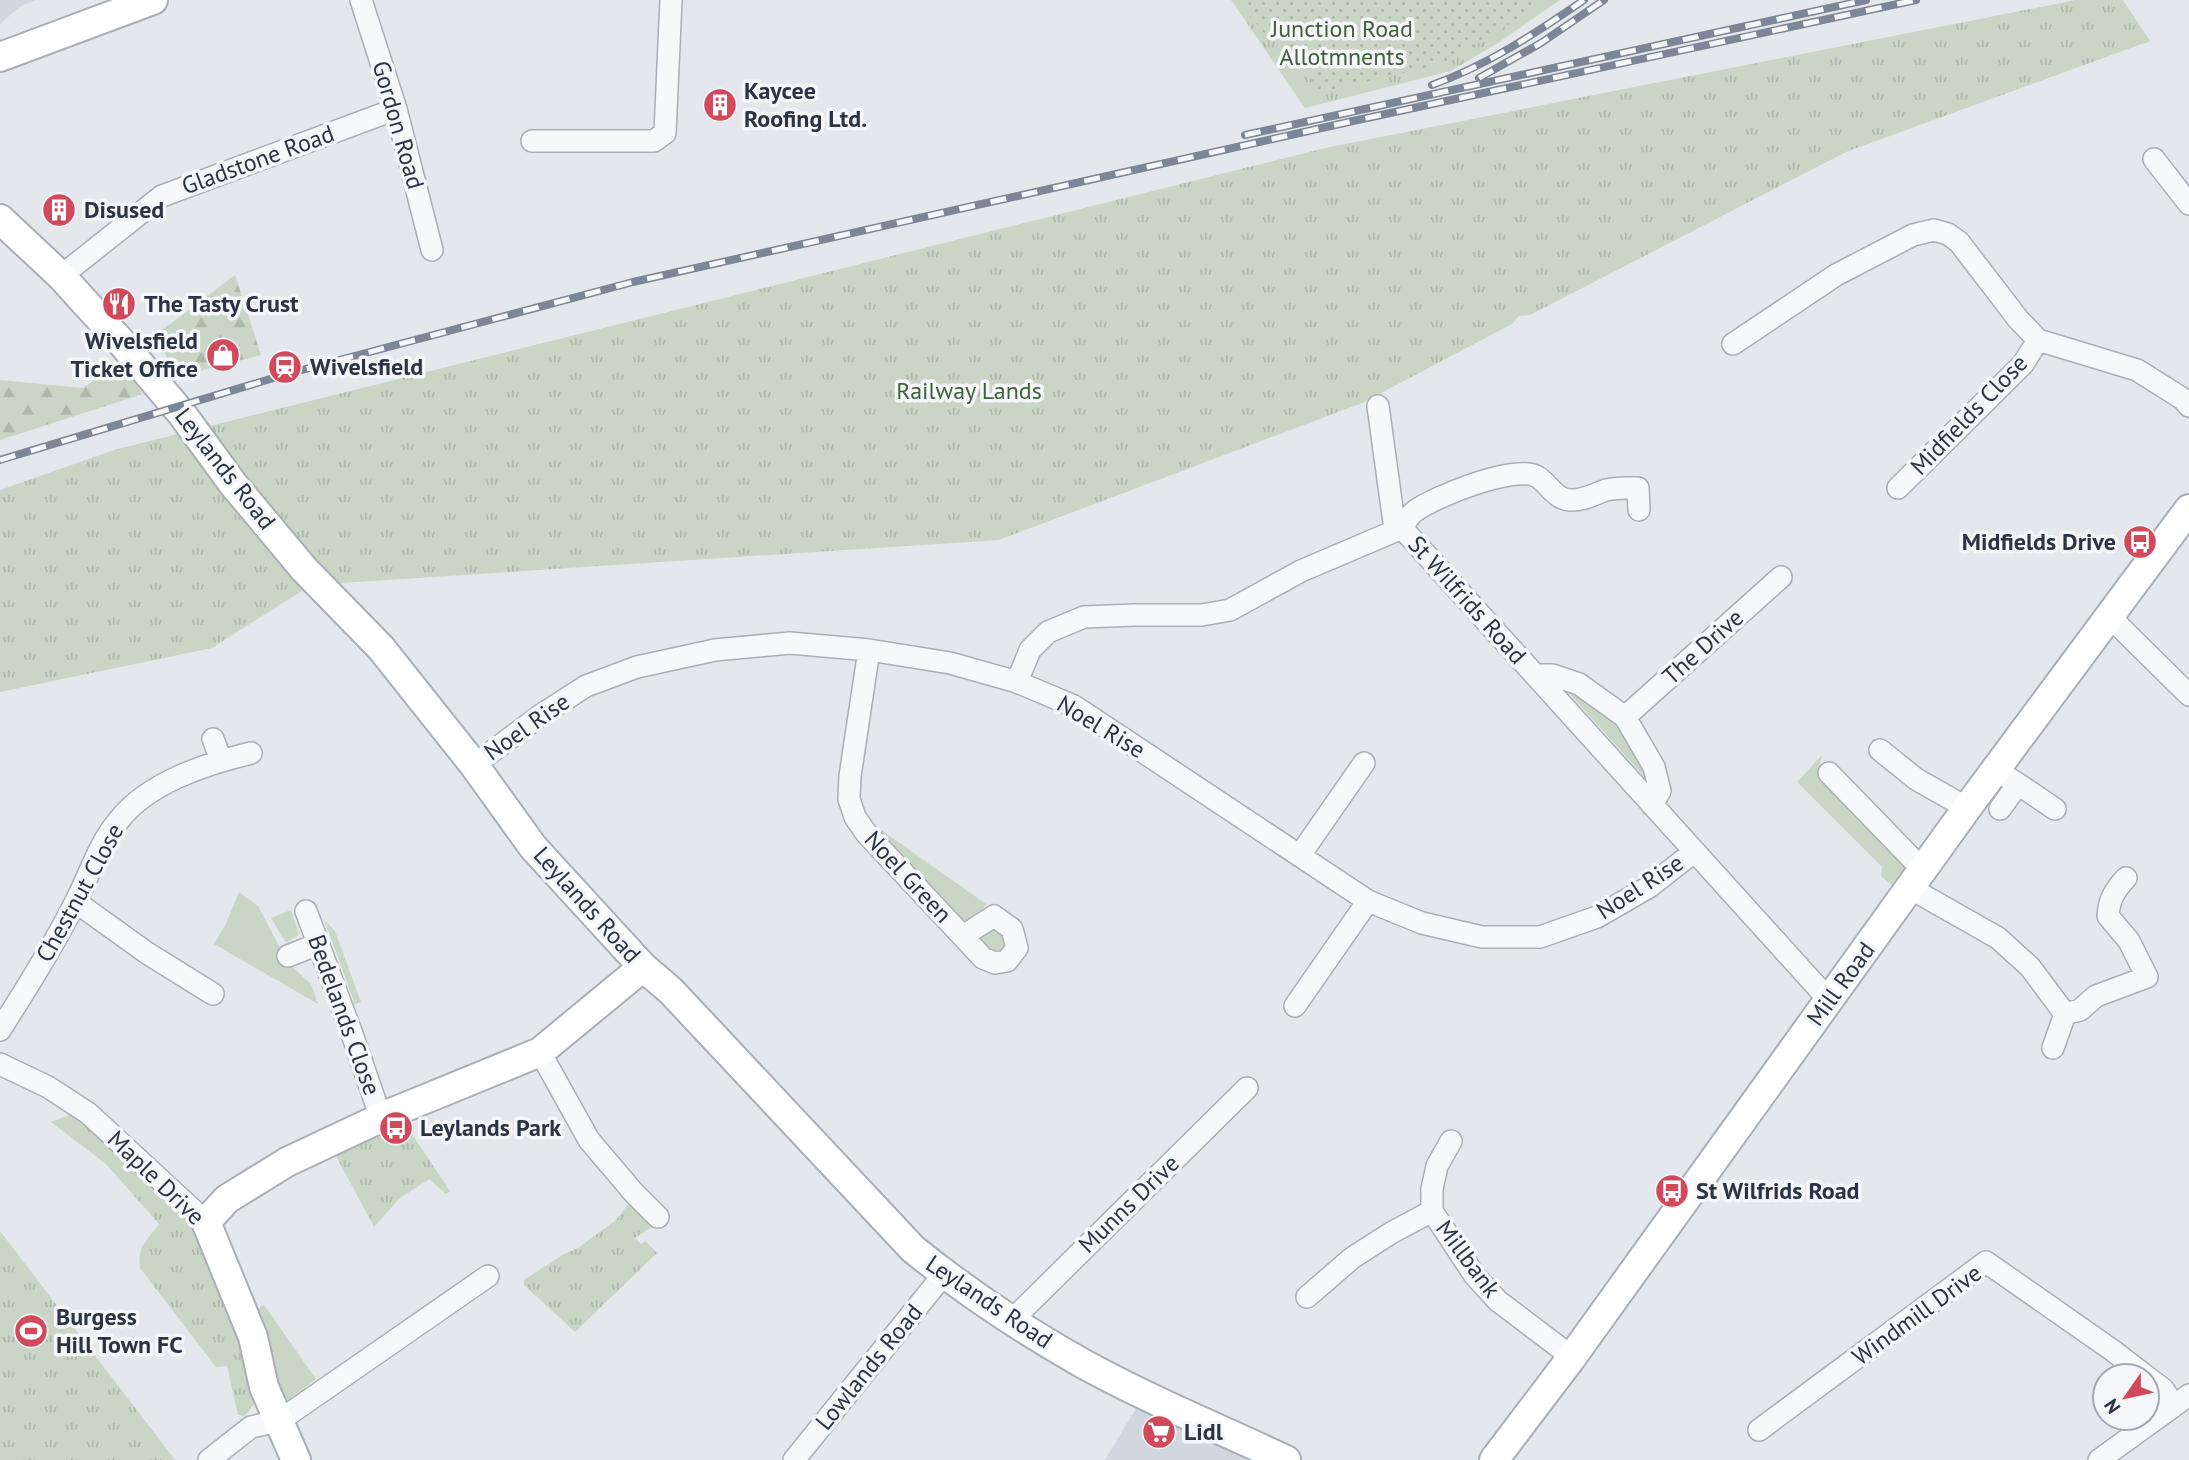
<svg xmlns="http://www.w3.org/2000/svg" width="2189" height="1460" viewBox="0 0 2189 1460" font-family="'PT Sans',sans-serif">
<defs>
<pattern id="forest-firs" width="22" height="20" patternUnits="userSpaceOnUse" patternTransform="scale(1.75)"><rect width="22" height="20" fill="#c9d6c5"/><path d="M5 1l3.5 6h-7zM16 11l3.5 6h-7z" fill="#adb8ab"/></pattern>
<pattern id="park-tufts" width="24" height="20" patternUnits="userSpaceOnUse" patternTransform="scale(1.75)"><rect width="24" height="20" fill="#c9d6c5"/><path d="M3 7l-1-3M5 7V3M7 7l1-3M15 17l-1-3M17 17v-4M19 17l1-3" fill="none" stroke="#adb8ab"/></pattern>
<pattern id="garden-dots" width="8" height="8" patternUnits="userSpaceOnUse" patternTransform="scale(1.75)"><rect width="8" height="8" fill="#c9d6c5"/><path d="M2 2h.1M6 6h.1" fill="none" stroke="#adb8ab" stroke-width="1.8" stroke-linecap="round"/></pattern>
</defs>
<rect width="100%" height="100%" fill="#e4e7ec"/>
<path fill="#d2d6de" d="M0,0H36L21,6L0,24Z
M1138,1405L1256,1460H1105Z"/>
<path fill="#c9d6c5" d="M1561,684L1618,722L1628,737L1650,783Z
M1822,755L1817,776L1909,868L1894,887L1881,876L1882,867L1797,782Z
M870,822L986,904L974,922L964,923Z
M239,892L258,906L288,963L311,984L318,1004L214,944L226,924Z
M291,910L299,935L286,943L271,918Z
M324,919L335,931L361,1002L355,1004Z
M1001,926L1011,946L996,956L982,946L979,937L982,929Z
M264,1305L316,1379L289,1400L281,1394L256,1310Z"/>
<path fill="url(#forest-firs)" d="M235,275L261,355L169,379L163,372L170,367L158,333Z
M120,361L143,394L0,440V380L83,388Z"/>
<path fill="url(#park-tufts)" d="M1231,0H1560L1498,43L1451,71L1305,108Z
M2076,0H2123L2150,41L1846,152L1530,315L1519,316L1512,324L1362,403L999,540L311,585L212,648L0,692V490L114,450L1325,148Z
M72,1114L81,1117L198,1227L222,1286L256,1402L245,1416L238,1415L227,1366L216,1367L140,1268C137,1246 147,1241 159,1224L106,1164L51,1122Z
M405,1124L450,1191L446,1194L429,1179L399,1199L374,1227L335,1154Z
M632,1199L655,1225L635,1238L641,1244L645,1241L657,1253L575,1332L524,1285V1280L564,1254L578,1248L616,1220Z
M0,1230V1231L175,1460H0Z"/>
<path fill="url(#garden-dots)" d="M1236,0H1547L1449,62L1319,93L1300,60L1263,32Z"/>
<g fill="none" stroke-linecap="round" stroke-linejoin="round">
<g stroke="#a9aeb7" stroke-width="24">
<path id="street" d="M361,0L396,109L432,250
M532,141H654L665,133L671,0
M2154,159L2189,204
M61,276L162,196L396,109
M1733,344L1836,275L1913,235L1934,230L1948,234L1959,242L2018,319L2038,340L2137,370L2183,399L2189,406
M1378,406L1395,530
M1898,488L2023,364L2038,340
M1402,528C1406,522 1409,515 1415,511C1434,497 1513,465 1536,476C1548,482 1554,499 1570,500C1582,501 1595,494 1606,490C1616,487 1628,488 1638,488L1639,510
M2109,616L2189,695
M869,650L850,776L849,799L855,817L866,833L983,958L995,963L1007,961L1017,948L1012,929L994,916L963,936
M1536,675H1552L1579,684L1625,717L1654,767L1660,791L1652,805
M1017,682L1030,650L1048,632L1084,617L1135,615H1202L1230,610L1301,571L1402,528L1829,1000
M1625,717L1781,577
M213,739L221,760
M1880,750L1916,779L1967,808
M474,765L541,715L586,686L637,667L715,650L790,643L869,650L950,663L1017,682L1074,706L1368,901L1422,923L1482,937H1540L1597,917L1649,887L1694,852
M1996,770L2018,784L2000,809
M1829,773L1923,870
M2018,784L2055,809
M1300,855L1364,763
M1910,888L1998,938L2030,967L2065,1014L2080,1010L2096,996L2147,977L2129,941L2108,916C2109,899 2115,890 2126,878
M76,902L147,953L213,994
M306,911L352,1034L381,1118
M288,956L318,944
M1295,1006L1368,901
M0,1030C27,988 54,945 76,901C90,874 99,843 119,820C149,782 206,764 251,753
M2053,1048L2065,1014
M540,1052L589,1140L634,1193L658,1217
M0,1064L48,1087L88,1113L206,1222
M1451,1141L1437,1166L1432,1189V1211L1475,1276L1498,1301L1572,1357
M1307,1297L1352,1258L1391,1233L1432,1211
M1011,1321L1247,1088
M2147,1377L2163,1389L2174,1406
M1759,1430L1986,1262L2112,1350L2146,1376
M209,1460L251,1427L279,1421L488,1276
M794,1460L944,1274
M2099,1460L2189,1395"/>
</g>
<g stroke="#a9aeb7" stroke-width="32">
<path id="secondary" d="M0,57L153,0
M0,219L61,276L122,343L182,414L233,484L304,569L381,648L474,765L533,847L643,967L671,991L913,1249C966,1292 1022,1329 1082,1363C1147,1399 1218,1428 1286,1460
M296,1460L264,1387L253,1337L206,1222L227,1199L287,1162L391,1113L540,1052L643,967
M1494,1460L1572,1357L1967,808L2189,509"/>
</g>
<use href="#street" stroke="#f7f8fa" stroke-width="21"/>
<use href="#secondary" stroke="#fff" stroke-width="28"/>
<g stroke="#7d8696" stroke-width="8">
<path id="rail" d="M1479,78L1541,43L1604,0
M1432,85C1488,65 1536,33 1584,0
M1245,135L1866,0
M0,460L287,374L633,282L1353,121L1916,0"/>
</g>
<use href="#rail" stroke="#f4f6f9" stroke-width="5" stroke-dasharray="16" stroke-linecap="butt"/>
</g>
<defs>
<g id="building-disc" transform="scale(1.75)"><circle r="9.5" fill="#d1495b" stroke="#f4f6f9"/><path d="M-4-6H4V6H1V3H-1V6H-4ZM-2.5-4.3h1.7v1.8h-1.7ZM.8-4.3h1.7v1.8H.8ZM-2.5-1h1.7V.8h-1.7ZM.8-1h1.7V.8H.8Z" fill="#fff"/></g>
<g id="restaurant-disc" transform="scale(1.75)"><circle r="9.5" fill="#d1495b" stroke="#f4f6f9"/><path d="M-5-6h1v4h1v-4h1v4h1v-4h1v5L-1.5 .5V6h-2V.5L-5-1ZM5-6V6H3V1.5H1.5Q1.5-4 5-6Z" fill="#fff"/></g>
<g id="shop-disc" transform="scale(1.75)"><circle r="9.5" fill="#d1495b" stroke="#f4f6f9"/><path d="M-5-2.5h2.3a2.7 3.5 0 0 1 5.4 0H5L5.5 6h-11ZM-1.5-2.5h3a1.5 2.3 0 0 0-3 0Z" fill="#fff"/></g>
<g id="station-disc" transform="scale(1.75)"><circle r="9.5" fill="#d1495b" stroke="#f4f6f9"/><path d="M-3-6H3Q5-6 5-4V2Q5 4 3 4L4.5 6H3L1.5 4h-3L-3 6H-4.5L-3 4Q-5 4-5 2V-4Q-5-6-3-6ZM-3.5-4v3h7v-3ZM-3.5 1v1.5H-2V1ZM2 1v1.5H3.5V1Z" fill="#fff"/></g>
<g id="bus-disc" transform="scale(1.75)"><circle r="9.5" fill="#d1495b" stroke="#f4f6f9"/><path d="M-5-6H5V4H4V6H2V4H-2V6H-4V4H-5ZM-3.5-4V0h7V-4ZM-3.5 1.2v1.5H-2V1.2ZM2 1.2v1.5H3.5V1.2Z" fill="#fff"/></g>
<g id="stadium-disc" transform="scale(1.75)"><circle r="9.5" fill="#d1495b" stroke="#f4f6f9"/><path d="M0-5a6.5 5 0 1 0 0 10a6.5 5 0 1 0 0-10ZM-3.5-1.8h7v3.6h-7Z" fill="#fff"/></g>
<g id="supermarket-disc" transform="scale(1.75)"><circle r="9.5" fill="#d1495b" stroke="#f4f6f9"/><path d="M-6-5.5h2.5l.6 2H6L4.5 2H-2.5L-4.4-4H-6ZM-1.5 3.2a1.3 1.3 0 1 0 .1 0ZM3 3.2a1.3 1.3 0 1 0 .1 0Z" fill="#fff"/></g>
</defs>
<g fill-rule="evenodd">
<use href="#building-disc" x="720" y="105"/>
<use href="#building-disc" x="59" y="210"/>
<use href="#restaurant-disc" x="119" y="304"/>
<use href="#shop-disc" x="223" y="355"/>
<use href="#station-disc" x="285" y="367"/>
<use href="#bus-disc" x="2140" y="542"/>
<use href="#bus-disc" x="396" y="1128"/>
<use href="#bus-disc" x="1672" y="1191"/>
<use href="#stadium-disc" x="31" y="1331"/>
<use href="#supermarket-disc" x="1159" y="1432"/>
</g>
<g text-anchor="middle" stroke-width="7" stroke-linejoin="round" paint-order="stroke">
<g font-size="24" fill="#3f6138" stroke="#f4f6f9">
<text x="1342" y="37">Junction Road<tspan x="1342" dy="28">Allotmnents</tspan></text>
<text x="969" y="399">Railway Lands</text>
</g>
<g font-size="24" font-weight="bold" fill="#2b3445" stroke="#f4f6f9" text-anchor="start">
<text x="744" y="99">Kaycee<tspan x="744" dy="28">Roofing Ltd.</tspan></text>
<text x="84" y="218">Disused</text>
<text x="144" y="312">The Tasty Crust</text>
<text x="198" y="349" text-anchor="end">Wivelsfield<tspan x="198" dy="28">Ticket Office</tspan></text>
<text x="310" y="375">Wivelsfield</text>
<text x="2116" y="550" text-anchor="end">Midfields Drive</text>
<text x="420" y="1136">Leylands Park</text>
<text x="1696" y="1199">St Wilfrids Road</text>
<text x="56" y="1325">Burgess<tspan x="56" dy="28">Hill Town FC</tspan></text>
<text x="1184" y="1440">Lidl</text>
</g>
<g font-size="24" fill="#2b3445" stroke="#f4f6f9">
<text transform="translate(398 125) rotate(74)" y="8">Gordon Road</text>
<text transform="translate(258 160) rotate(-20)" y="8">Gladstone Road</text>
<text transform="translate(1969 415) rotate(-46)" y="8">Midfields Close</text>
<text transform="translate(225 469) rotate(52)" y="8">Leylands Road</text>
<text transform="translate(1467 600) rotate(48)" y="8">St Wilfrids Road</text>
<text transform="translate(1703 647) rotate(-42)" y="8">The Drive</text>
<text transform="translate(527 727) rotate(-35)" y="8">Noel Rise</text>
<text transform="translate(1101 727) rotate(31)" y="8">Noel Rise</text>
<text transform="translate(908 877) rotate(47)" y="8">Noel Green</text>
<text transform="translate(1640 887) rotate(-33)" y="8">Noel Rise</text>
<text transform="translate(80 893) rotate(-61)" y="8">Chestnut Close</text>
<text transform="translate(587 905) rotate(48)" y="8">Leylands Road</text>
<text transform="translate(1841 984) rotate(-54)" y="8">Mill Road</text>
<text transform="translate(344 1015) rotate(70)" y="8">Bedelands Close</text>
<text transform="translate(156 1178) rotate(44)" y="8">Maple Drive</text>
<text transform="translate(1129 1204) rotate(-44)" y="8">Munns Drive</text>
<text transform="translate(1468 1259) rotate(53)" y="8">Millbank</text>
<text transform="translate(989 1302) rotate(34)" y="8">Leylands Road</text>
<text transform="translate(1917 1315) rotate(-36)" y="8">Windmill Drive</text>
<text transform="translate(869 1367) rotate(-51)" y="8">Lowlands Road</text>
</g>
</g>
<g transform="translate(2126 1397) rotate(236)"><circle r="33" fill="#f4f6f9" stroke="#a4a8b1" stroke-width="2"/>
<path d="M0-5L12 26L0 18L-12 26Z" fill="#d1495b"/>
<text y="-10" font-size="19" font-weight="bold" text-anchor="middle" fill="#2b3445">N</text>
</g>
</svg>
